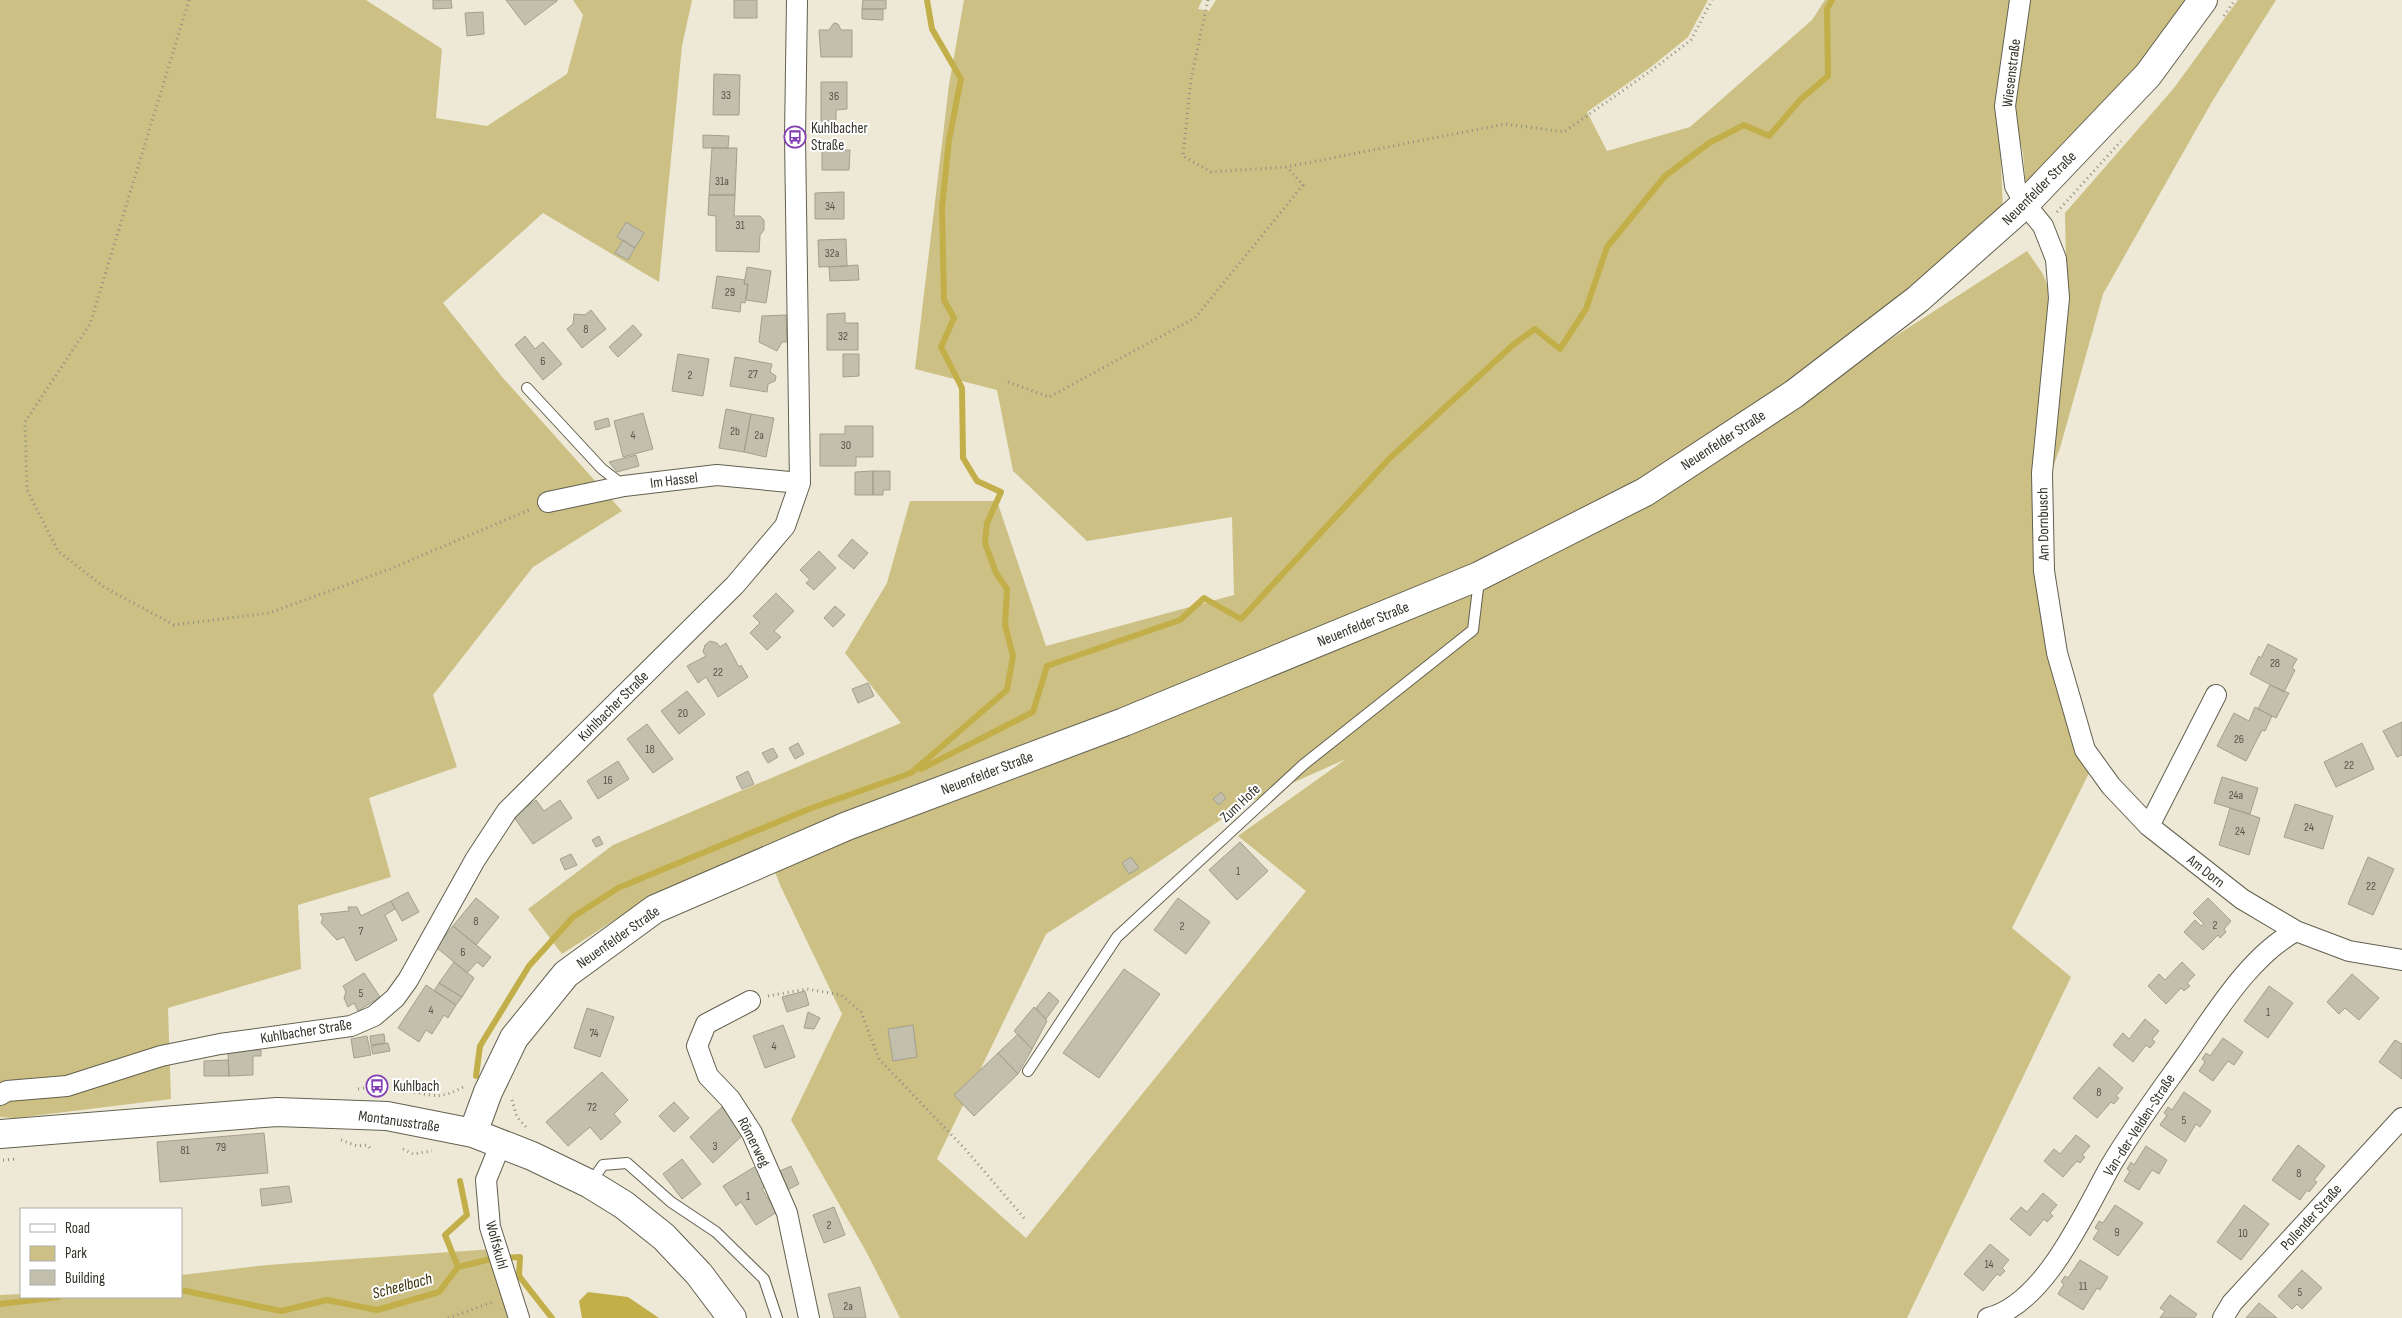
<svg xmlns="http://www.w3.org/2000/svg" width="2402" height="1318" viewBox="0 0 2402 1318" font-family="'Sofia Sans Condensed',sans-serif">
<rect width="100%" height="100%" fill="#ede9d6"/>
<path fill="#ccc085" fill-rule="evenodd" d="M0,0H366L442,49L436,118L487,126L567,74L583,15L573,0H692L682,46L659,282L543,213L443,303L503,378L622,511L533,567L433,695L457,767L369,798L391,877L298,905L301,969L168,1008L171,1099L16,1118L0,1117Z
M964,0H1202L1198,9L1209,11L1216,0H1708L1688,37L1651,67L1587,112L1607,151L1690,127L1812,20L1825,0H2016L1999,111L2003,214L1834,376L2027,251L2043,274L2052,298L2038,565L2091,769L2012,928L2071,977L1907,1318H900L867,1253L791,1120L842,1014L780,885L766,848L630,910L562,954L528,909L613,845L901,723L845,653L887,583L910,501H997L1046,646L1234,595L1232,517L1087,541L1013,471L997,390L915,369L949,85ZM1346,759L1238,836L1306,891L1026,1238L937,1159L1046,934L1157,863L1219,821L1230,811Z
M2026,0H2191L2142,72L2026,188L2023,153L2011,104Z
M2238,0H2276L2213,100L2103,294L2060,448L2052,470L2067,306L2065,213L2174,88Z
M493,1249L514,1318H0V1295L21,1294V1297H181V1275L267,1265Z"/>
<path fill="#c3af4a" d="M588,1292L628,1297L659,1318H582L579,1301Z"/>
<g fill="none" stroke-linecap="round" stroke-linejoin="round">
<path stroke="#c3af4a" stroke-width="6" d="M921,769L1033,712L1047,666L1180,620L1204,598L1241,619L1390,458L1514,344L1535,329L1560,349L1586,309L1607,247L1665,176L1709,143L1744,125L1769,136L1800,100L1828,76L1827,9L1832,0
M476,1076L480,1046L529,966L573,917L618,888L809,809L911,773L1007,690L1013,656L1005,625L1007,589L996,573L985,543L987,523L1001,492L977,481L963,458L962,388L941,347L954,318L944,300L942,208L949,140L961,79L932,29L927,0
M458,1267L445,1235L467,1215L460,1181
M181,1290L281,1311L327,1300L377,1310L439,1292L458,1267L491,1259L520,1257L519,1276L552,1318
M0,1304L59,1297"/>
</g>
<path fill="#c2bfac" stroke="#a39f8d" d="M433,0H451L452,8L433,9Z
M506,0H557V1L525,25Z
M734,0H757V18H734Z
M863,0H886V9H862Z
M862,9H883V20L862,19Z
M483,12L484,34L467,36L465,13Z
M834,23L838,24L841,30H852V57H821L819,30H829Z
M714,74L740,75L739,115H713Z
M821,82H847V109L836,110V121H821Z
M703,135L729,136L728,148H703Z
M712,148H737L735,195H709Z
M822,150H850L849,170H822Z
M844,192V219H815V193Z
M709,195H735L734,216H760L764,220V230L760,235L759,252L716,251V216L708,215Z
M626,222L644,233L635,248L617,237Z
M846,239L847,266L819,267L818,240Z
M623,240L635,248L628,260L615,253Z
M858,265L859,280L830,281L829,267Z
M747,267L771,271L766,303L746,300L748,284H744Z
M717,276L745,280L744,284H748L745,303L741,302L740,312L712,308Z
M591,310L606,329L582,348L567,329L573,324L574,314L585,315Z
M845,313V323H858V350H827V314Z
M786,315L787,342H782L777,351L759,342L762,316Z
M633,325L642,335L618,357L609,347Z
M525,336L535,349L543,342L562,364L543,380L515,345Z
M678,354L709,359L703,396L672,391Z
M843,354H859V376L843,377Z
M735,357L772,364L770,372L776,376L775,381L768,384L767,392L730,386Z
M726,409L751,414L744,452L719,448Z
M643,413L653,449L623,457L614,421Z
M751,414L774,418L766,457L744,452Z
M608,418L610,426L596,430L594,422Z
M845,426H873V457H856V466H820V434H845Z
M636,455L639,466L617,472L609,462Z
M873,471H890V490H883V495H873Z
M873,471V495H855V472Z
M852,539L868,553L854,569L838,556Z
M819,551L836,568L814,590L806,583L810,580L800,570Z
M776,593L794,611L774,631L781,637L767,650L750,633L760,623L753,616Z
M835,606L845,615L833,627L824,618Z
M710,641L717,643L720,647L726,643L739,667L741,665L748,677L718,697L706,677L698,683L687,666L706,656L703,652L705,645Z
M2268,644L2297,659L2292,668L2295,670L2284,692L2250,674L2259,656L2261,658Z
M868,683L874,696L858,703L852,689Z
M2270,685L2289,693L2276,718L2258,709Z
M687,691L705,714L679,734L661,711Z
M2255,707L2272,716L2265,731L2262,730L2246,761L2217,746L2234,713L2249,721Z
M2402,722V755L2397,757L2383,731Z
M647,724L673,759L653,773L627,739Z
M798,743L804,754L795,759L789,748Z
M2362,743L2374,769L2336,787L2324,762Z
M773,748L778,757L768,763L762,753Z
M618,761L629,779L598,799L587,781Z
M748,771L754,784L742,789L736,777Z
M2222,777L2258,788L2250,814L2214,803Z
M1221,792L1226,798L1219,805L1213,799Z
M536,800L544,811L560,800L572,818L533,844L513,816Z
M2295,804L2333,816L2323,849L2284,837Z
M2230,808L2260,818L2249,855L2219,845Z
M599,836L603,844L596,847L592,840Z
M1240,842L1268,871L1237,900L1209,870Z
M571,854L577,865L565,870L560,859Z
M1131,857L1139,868L1129,874L1122,863Z
M2368,857L2394,869L2373,915L2348,904Z
M408,892L419,912L402,921L391,901Z
M476,898L499,917L476,945L453,926Z
M1178,898L1210,922L1186,954L1154,930Z
M2208,898L2231,921L2224,929L2226,932L2220,938L2218,935L2203,950L2184,932L2195,920L2201,926L2204,924L2193,913Z
M391,901L395,909L385,915L397,940L356,961L344,937L337,940L321,923L323,918L320,914L349,911L348,907H357L361,916Z
M453,926L491,957L483,967L477,962L467,973L436,947Z
M454,962L474,978L462,997L439,983Z
M2182,962L2195,975L2187,983L2190,986L2184,991L2181,988L2166,1004L2148,986L2159,974L2165,980Z
M1124,969L1160,994L1099,1078L1063,1053Z
M364,973L380,997L358,1011L354,1003L348,1007L344,998L346,992L343,986Z
M2352,974L2379,998L2359,1020L2345,1008L2339,1014L2327,1002Z
M439,983L462,997L456,1005L434,991Z
M426,985L456,1005L448,1018L444,1015L432,1034L426,1030L419,1042L398,1028Z
M2269,986L2293,1003L2268,1038L2244,1021Z
M805,991L809,1005L787,1012L782,997Z
M1049,992L1059,1001L1046,1019L1036,1008Z
M1034,1007L1047,1021L1032,1049L1014,1031Z
M587,1008L614,1017L600,1057L574,1048Z
M808,1012L820,1018L814,1029L804,1028Z
M2145,1019L2159,1031L2152,1039L2155,1042L2150,1048L2146,1045L2133,1062L2113,1045L2123,1033L2129,1039Z
M783,1025L795,1057L765,1068L753,1036Z
M913,1025L917,1057L893,1061L888,1029Z
M384,1034L385,1043L371,1045L370,1036Z
M1018,1034L1032,1049L1018,1074L998,1053Z
M367,1036L371,1055L354,1058L351,1039Z
M2223,1038L2243,1052L2234,1065L2228,1061L2213,1081L2199,1071L2205,1062L2202,1059L2206,1053L2210,1056Z
M2395,1040L2402,1044V1079L2379,1062Z
M388,1043L390,1051L373,1054L371,1046Z
M261,1050V1056H253V1075L229,1076L228,1051Z
M998,1053L1018,1074L974,1116L954,1095Z
M228,1060L229,1076H204V1061Z
M2099,1067L2123,1088L2116,1096L2119,1098L2114,1104L2111,1102L2097,1118L2073,1098Z
M602,1072L628,1100L614,1114L621,1122L601,1140L590,1127L568,1146L546,1122Z
M2184,1092L2211,1111L2200,1127L2196,1124L2185,1142L2160,1125L2167,1115L2164,1113L2168,1107L2172,1110Z
M674,1102L689,1118L674,1132L659,1116Z
M722,1107L745,1133L713,1163L690,1137Z
M264,1133L268,1173L160,1182L157,1142Z
M2076,1135L2090,1146L2082,1155L2085,1157L2080,1163L2077,1161L2063,1177L2044,1161L2054,1149L2060,1154Z
M2298,1145L2325,1166L2314,1180L2317,1182L2309,1192L2307,1190L2300,1200L2272,1180Z
M2146,1146L2167,1160L2159,1174L2152,1170L2139,1190L2124,1181L2130,1171L2127,1169L2131,1162L2134,1165Z
M682,1159L701,1184L682,1199L663,1174Z
M756,1166L768,1185L762,1189L777,1212L756,1225L741,1202L736,1206L723,1186Z
M791,1166L799,1184L785,1191L776,1173Z
M289,1186L292,1202L262,1206L260,1189Z
M2043,1193L2057,1205L2050,1213L2053,1216L2047,1222L2044,1219L2030,1236L2010,1219L2021,1207L2027,1212Z
M2115,1205L2143,1223L2118,1256L2093,1239L2099,1230L2095,1228L2099,1221L2103,1223Z
M2244,1205L2269,1224L2241,1260L2217,1242Z
M834,1207L845,1235L824,1243L813,1215Z
M1990,1244L2009,1260L2002,1268L2005,1271L2000,1276L1997,1274L1983,1291L1964,1274Z
M2080,1260L2108,1277L2100,1290L2097,1288L2083,1310L2058,1294L2064,1284L2061,1282L2065,1276L2068,1278Z
M2302,1270L2322,1288L2302,1309L2297,1304L2292,1309L2278,1296Z
M860,1287L866,1318H834L828,1294Z
M2170,1295L2197,1314L2194,1318H2160L2165,1311L2160,1308Z
M2259,1303L2277,1318H2246Z"/>
<g fill="none" stroke-linecap="round" stroke-linejoin="round">
<g stroke="#63604f" stroke-width="12">
<path id="lane" d="M527,388L602,469L623,485
M1028,1071L1117,937L1303,765L1473,630L1479,580
M591,1182L603,1165L627,1163L671,1202L716,1232L764,1279L777,1318"/>
</g>
<g stroke="#63604f" stroke-width="22">
<path id="street" d="M2020,0L2005,106L2015,186L2025,204L2043,226L2056,259L2059,298L2042,473L2044,571L2057,653L2085,750L2111,786L2149,826L2242,899L2296,931L2349,951L2402,960
M548,502L624,486L717,475L800,483
M2149,826L2216,695
M750,1001L706,1024L697,1046L708,1076L730,1099L752,1133L787,1213L809,1318
M0,1095L7,1091L67,1086L161,1056L220,1044L351,1026L374,1016L395,998L408,980L475,860L507,811L735,585L785,526L800,483L795,137L797,0
M501,1143L486,1180L490,1227L519,1318
M1988,1318C2045,1304 2084,1213 2111,1165C2133,1128 2159,1093 2184,1058C2214,1016 2249,956 2296,931
M2223,1318L2232,1303L2402,1118"/>
</g>
<g stroke="#63604f" stroke-width="30">
<path id="secondary" d="M473,1133L488,1092L514,1038L566,974L655,909L847,826L1124,722L1479,576L1645,492L1794,394L1918,299L2025,204L2148,75L2203,0
M0,1134L277,1112L387,1116L473,1133L532,1156L590,1184L624,1205L664,1237L699,1274L732,1318"/>
</g>
<path stroke="#908e80" stroke-width="3" stroke-dasharray="1 4" stroke-linecap="butt" d="M189,0L90,324L25,422L27,490L58,551L104,587L174,625L269,613L390,569L529,510
M1208,0L1191,79L1183,156L1211,172L1286,167L1505,124L1564,132L1652,70L1691,40L1712,0
M2224,16L2235,0
M2057,212L2121,141
M1008,382L1049,397L1195,318L1303,185L1287,167
M768,996L807,989L841,995L861,1012L879,1059L966,1150L1025,1219
M358,1089L377,1086
M414,1092C438,1097 443,1098 465,1086
M512,1100L517,1117L526,1127
M341,1140L357,1146L367,1145L370,1148
M403,1149L413,1154L432,1151
M3,1160L17,1159
M448,1318L493,1302"/>
<use href="#lane" stroke="#fff" stroke-width="10"/>
<use href="#street" stroke="#fff" stroke-width="20"/>
<use href="#secondary" stroke="#fff" stroke-width="28"/>
</g>
<defs>
<g id="bus-ring" transform="scale(1.125)"><circle r="9.5" fill="#fff" stroke="#833fb3" stroke-width="1.5"/><path d="M-5-6H5V4H4V6H2V4H-2V6H-4V4H-5ZM-3.5-4V0h7V-4ZM-3.5 1.2v1.5H-2V1.2ZM2 1.2v1.5H3.5V1.2Z" fill="#833fb3"/></g>
</defs>
<g fill-rule="evenodd">
<use href="#bus-ring" x="795" y="137"/>
<use href="#bus-ring" x="377" y="1086"/>
</g>
<g text-anchor="middle" stroke-width="4" stroke-linejoin="round" paint-order="stroke">
<g font-size="12" fill="#58564b">
<text x="726" y="99">33</text>
<text x="834" y="100">36</text>
<text x="722" y="185">31a</text>
<text x="830" y="210">34</text>
<text x="740" y="229">31</text>
<text x="832" y="257">32a</text>
<text x="730" y="296">29</text>
<text x="586" y="333">8</text>
<text x="843" y="340">32</text>
<text x="543" y="365">6</text>
<text x="753" y="378">27</text>
<text x="690" y="379">2</text>
<text x="735" y="435">2b</text>
<text x="633" y="439">4</text>
<text x="759" y="439">2a</text>
<text x="846" y="449">30</text>
<text x="2275" y="667">28</text>
<text x="718" y="676">22</text>
<text x="683" y="717">20</text>
<text x="2239" y="743">26</text>
<text x="650" y="753">18</text>
<text x="2349" y="769">22</text>
<text x="608" y="784">16</text>
<text x="2236" y="799">24a</text>
<text x="2309" y="831">24</text>
<text x="2240" y="835">24</text>
<text x="1238" y="875">1</text>
<text x="2371" y="890">22</text>
<text x="476" y="925">8</text>
<text x="2215" y="929">2</text>
<text x="1182" y="930">2</text>
<text x="361" y="935">7</text>
<text x="463" y="956">6</text>
<text x="361" y="997">5</text>
<text x="431" y="1014">4</text>
<text x="2268" y="1016">1</text>
<text x="594" y="1037">74</text>
<text x="774" y="1050">4</text>
<text x="2099" y="1096">8</text>
<text x="592" y="1111">72</text>
<text x="2184" y="1124">5</text>
<text x="715" y="1150">3</text>
<text x="221" y="1151">79</text>
<text x="185" y="1154">81</text>
<text x="2299" y="1177">8</text>
<text x="748" y="1200">1</text>
<text x="829" y="1229">2</text>
<text x="2117" y="1236">9</text>
<text x="2243" y="1237">10</text>
<text x="1989" y="1268">14</text>
<text x="2083" y="1290">11</text>
<text x="2300" y="1296">5</text>
<text x="848" y="1310">2a</text>
</g>
<g font-size="15" fill="#34332b" stroke="#fff">
<text transform="translate(2011 73) rotate(-83)" y="5">Wiesenstraße</text>
<text transform="translate(2039 188) rotate(-45)" y="5">Neuenfelder Straße</text>
<text transform="translate(1723 440) rotate(-33)" y="5">Neuenfelder Straße</text>
<text transform="translate(674 480) rotate(-7)" y="5">Im Hassel</text>
<text transform="translate(2043 524) rotate(-91)" y="5">Am Dornbusch</text>
<text transform="translate(1363 624) rotate(-22)" y="5">Neuenfelder Straße</text>
<text transform="translate(613 706) rotate(-45)" y="5">Kuhlbacher Straße</text>
<text transform="translate(987 773) rotate(-21)" y="5">Neuenfelder Straße</text>
<text transform="translate(1240 803) rotate(-43)" y="5">Zum Hofe</text>
<text transform="translate(2206 871) rotate(38)" y="5">Am Dorn</text>
<text transform="translate(618 937) rotate(-35)" y="5">Neuenfelder Straße</text>
<text transform="translate(306 1031) rotate(-9)" y="5">Kuhlbacher Straße</text>
<text transform="translate(399 1121) rotate(8)" y="5">Montanusstraße</text>
<text transform="translate(2139 1125) rotate(-57)" y="5">Van-der-Velden-Straße</text>
<text transform="translate(754 1142) rotate(63)" y="5">Römerweg</text>
<text transform="translate(2311 1217) rotate(-48)" y="5">Pollender Straße</text>
<text transform="translate(497 1245) rotate(75)" y="5">Wolfskuhl</text>
</g>
<g font-size="15" fill="#34332b" stroke="#fff" text-anchor="start">
<text x="811" y="133">Kuhlbacher<tspan x="811" dy="17">Straße</tspan></text>
<text x="393" y="1091">Kuhlbach</text>
</g>
<g font-size="16" font-style="italic" fill="#382f03" stroke="#fff">
<text transform="translate(402 1285) rotate(-15)" y="6">Scheelbach</text>
</g>
</g>
<rect x="20" y="1208" width="162" height="90" fill="#ffffff" stroke="#aeadaa"/>
<rect x="30" y="1224" width="25" height="8" fill="#ffffff" stroke="#aeadaa"/>
<text x="65" y="1233" font-size="15" fill="#34332b">Road</text>
<rect x="30" y="1246" width="25" height="15" fill="#ccc085" stroke="#aeadaa"/>
<text x="65" y="1258" font-size="15" fill="#34332b">Park</text>
<rect x="30" y="1270" width="25" height="15" fill="#c2bfac" stroke="#aeadaa"/>
<text x="65" y="1283" font-size="15" fill="#34332b">Building</text>
</svg>
